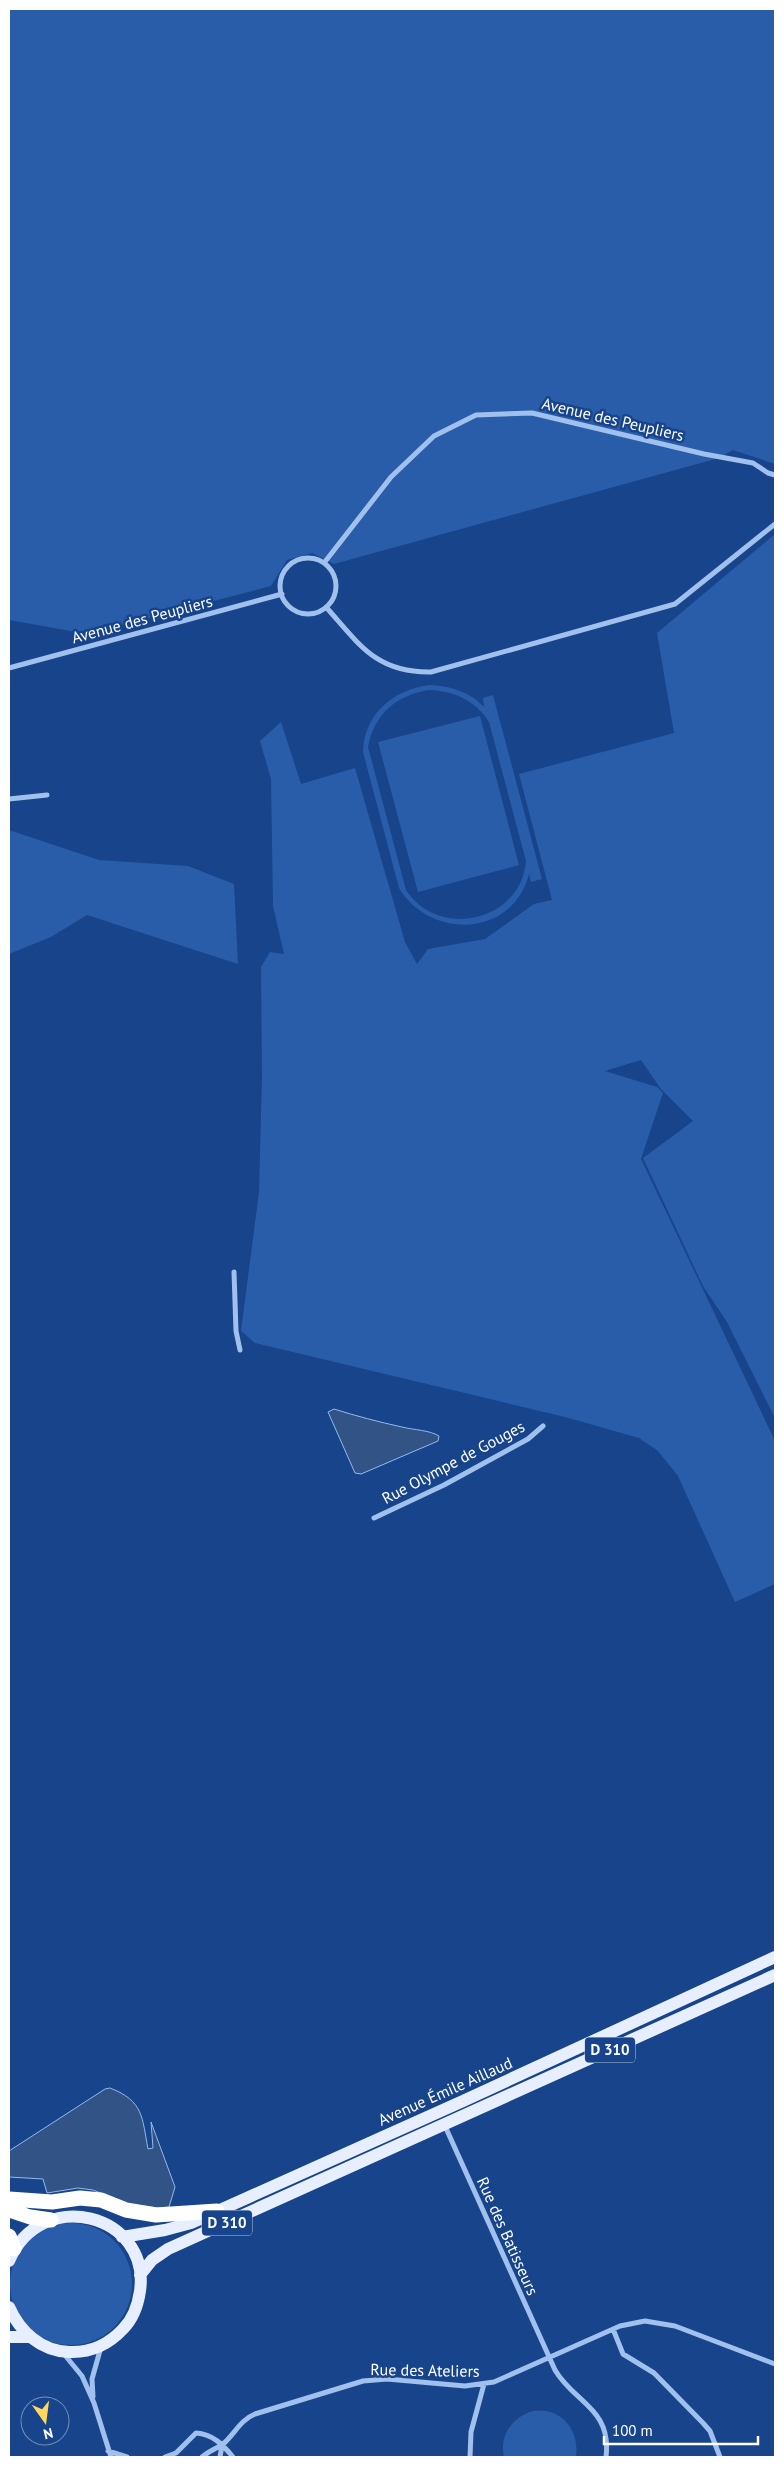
<svg xmlns="http://www.w3.org/2000/svg" width="784" height="2466" viewBox="0 0 784 2466" font-family="'PT Sans',sans-serif">
<rect width="100%" height="100%" fill="#17448a"/>
<path fill="#295da9" fill-rule="evenodd" d="M9,9H775V464L733,450L719,458L334,564L312,553L287,560L271,586L87,634L9,620Z
M775,534V1418L727,1322L703,1286L643,1158L693,1121L661,1089L641,1060L605,1071L657,1087L663,1093L641,1159L775,1441V1584L735,1602L678,1476L658,1451L639,1438L565,1417L255,1343L241,1331L259,1192L262,1077L261,967L270,952L284,954L273,906L271,779L260,741L281,722L301,784L355,768L405,942L417,964L428,949L485,939L534,904L552,900L519,774L674,733L657,633Z
M429,685C450,686 469,691 484,707L483,698L493,695L542,879L531,882L529,874C513,938 430,940 399,888L363,752C364,714 393,690 429,685ZM429,690C454,691 475,700 489,722L526,861C521,922 439,940 406,890L368,747C374,714 397,695 429,690Z
M480,716L519,865L418,892L378,742Z
M9,830L99,860L188,866L234,884L238,964L87,915L51,937L9,954Z
M10 2284a61 61 0 1 1 122 0a61 61 0 1 1-122 0Z
M533,2411C561,2407 580,2430 576,2457H504C499,2436 512,2417 533,2411Z"/>
<path fill="#315386" stroke="#92baf1" d="M334,1409C356,1416 379,1422 402,1427C414,1430 429,1430 439,1436L438,1441L361,1474L355,1473L328,1412Z
M110,2088C144,2101 142,2118 148,2149L153,2148L151,2122L175,2187L169,2207L158,2208L128,2204L93,2190L78,2188L47,2193L43,2179L9,2177V2151L105,2089Z"/>
<g fill="none" stroke-linecap="round" stroke-linejoin="round">
<path stroke="#a0c0ee" stroke-width="5" d="M280 586a28 28 0 1 1 56 0a28 28 0 1 1-56 0Z
M324,563L391,477L434,436L476,415L532,413L704,454L753,463L768,473L775,475
M326,607C359,644 376,673 431,672L675,604L775,524
M9,668L282,594
M9,799L47,795
M234,1272L236,1331L240,1350
M374,1518L444,1485L528,1439L543,1426
M445,2126L555,2370C574,2403 612,2408 606,2457
M613,2329L623,2354L654,2373L703,2423L710,2431L720,2457
M64,2354L82,2376L94,2403L111,2457
M93,2397L92,2379L101,2347
M108,2451L127,2457
M165,2457L176,2453L196,2433C213,2434 223,2445 233,2457
M202,2457C209,2451 216,2449 223,2444C234,2435 240,2420 255,2414L363,2381L387,2379L465,2386L494,2382L620,2326L645,2321L675,2326L775,2364
M220,2457L222,2445
M470,2457L471,2432L484,2384"/>
<path stroke="#e7efff" stroke-width="12" d="M122,2237L165,2230L191,2223L463,2101L775,1957
M9,2261C41,2185 151,2214 140,2291C138,2305 133,2319 123,2329C109,2344 91,2353 69,2352C41,2351 20,2332 9,2307
M140,2275L152,2260L168,2249L775,1975
M9,2337H30"/>
<path stroke="#fff" stroke-width="15" d="M9,2199L52,2202L80,2198L101,2200L126,2210L156,2215L217,2211
M9,2210L30,2217L51,2220
M9,2236L14,2249"/>
</g>
<g text-anchor="middle" stroke-width="5" stroke-linejoin="round" paint-order="stroke">
<g fill="#17448a" stroke="#b9c7dc" stroke-width="1">
<rect x="585" y="2037.5" width="50" height="25" rx="4"/>
<rect x="202" y="2210.5" width="50" height="25" rx="4"/>
</g>
<g font-size="15" font-weight="bold" fill="#fff">
<text x="610" y="2055">D 310</text>
<text x="227" y="2228">D 310</text>
</g>
<g font-size="16" fill="#fff" stroke="#17448a">
<text transform="translate(613 419) rotate(13)" y="6">Avenue des Peupliers</text>
<text transform="translate(142 619) rotate(-15)" y="6">Avenue des Peupliers</text>
<text transform="translate(453 1462) rotate(-28)" y="6">Rue Olympe de Gouges</text>
<text transform="translate(445 2091) rotate(-24)" y="6">Avenue Émile Aillaud</text>
<text transform="translate(508 2236) rotate(66)" y="6">Rue des Batisseurs</text>
<text transform="translate(425 2370) rotate(1)" y="6">Rue des Ateliers</text>
</g>
</g>
<rect width="784" height="2466" fill="none" stroke="#ffffff" stroke-width="20"/>
<g transform="translate(45 2421) rotate(166)"><circle r="24" fill="#17448a" stroke="#748fb9"/>
<path d="M0-4L9 19L0 12L-9 19Z" fill="#ffd75d"/>
<text y="-8" font-size="14" font-weight="bold" text-anchor="middle" fill="#ffffff">N</text>
</g>
<path d="M604 2436v8h154v-8" fill="none" stroke="#ffffff" stroke-width="2.5"/>
<text x="612" y="2436" font-size="15" fill="#ffffff" stroke="#17448a" stroke-width="4" paint-order="stroke">100 m</text>
</svg>
